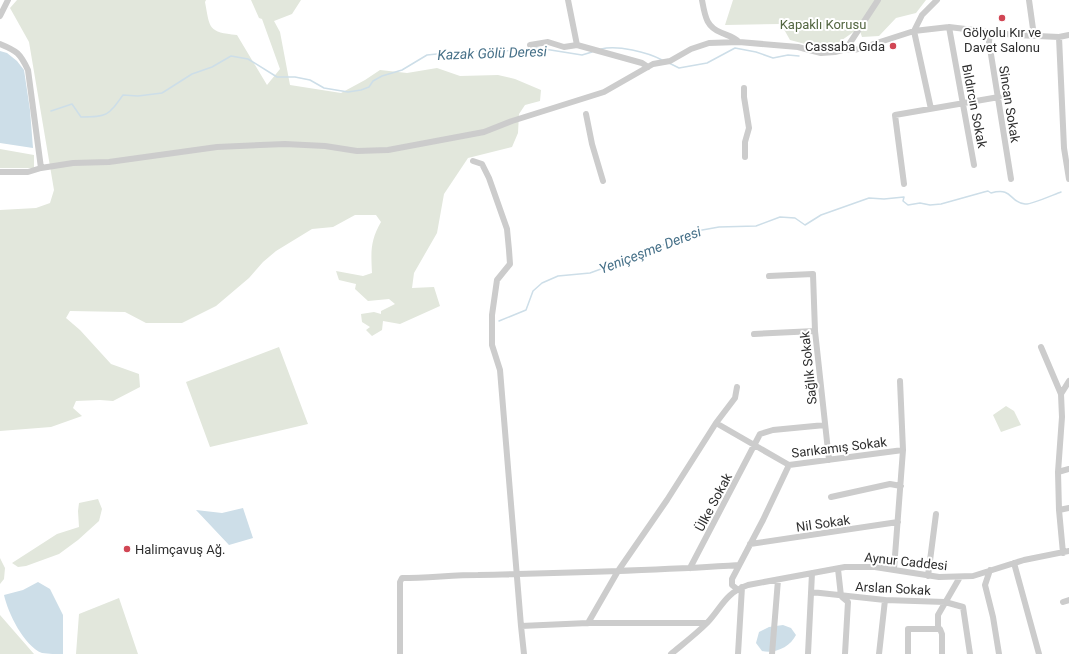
<svg xmlns="http://www.w3.org/2000/svg" width="1069" height="654" viewBox="0 0 1069 654" font-family="Roboto,sans-serif">
<rect width="100%" height="100%" fill="#fff"/>
<path fill="#e2e7dc" d="M17,0H206L205,2C210,29 208,32 237,35L267,85L280,69L262,19L259,18L251,0H301L292,14L274,21L280,32L290,85L341,93L365,80L380,70L407,73L437,68L460,76L498,75L515,79L541,90L540,101L525,105L519,114L518,133L512,147L468,158L444,194L437,233L414,273L412,288L434,287L440,306L400,324L383,321L382,330L372,336L366,330L370,327L362,322L361,314L374,312L381,314V311L395,304L389,299L368,301L355,289L356,284L339,280L336,271L363,276L372,273C371,252 370,241 381,222L376,215H355L333,227L312,229L276,251L263,262L249,278L216,306L182,323H146L125,312L70,311L66,318L80,330L111,364L139,374L140,387L113,401L100,400L76,401L73,408L82,416L51,427L0,431V210L36,208L50,203L54,190L29,42L10,8Z
M733,0H926L916,13L896,18L879,36L862,37L859,28L828,50L790,40L781,24L725,25Z
M0,149L34,155V168H0Z
M279,347L308,424L210,447L186,382Z
M1006,406L1014,411L1021,425L1001,432L993,415Z
M98,499L102,509L99,521L78,540L59,554L26,566L18,567L12,563L57,534L79,527L78,511L79,503Z
M0,558L5,568L4,579L0,584Z
M119,598L138,654H76L79,614Z
M0,615L34,654H0Z"/>
<path fill="#cddee8" d="M0,51L7,53L17,61L24,70L30,110L33,148L0,143Z
M243,508L253,538L229,545L196,510L222,513Z
M38,582L50,589L63,615V654C57,654 48,654 42,653C24,646 8,613 4,595L23,590Z
M783,625L791,628L796,635C790,647 775,654 762,651L756,643L759,632L769,627Z"/>
<g fill="none" stroke-linecap="round" stroke-linejoin="round">
<path stroke="#cddee8" stroke-width="1.5" d="M601,49C618,45 647,52 662,60
M669,63L679,68L707,63L735,48L756,52L773,58L788,55L799,56
M51,111L72,104L81,117C107,117 108,116 123,95L138,96L162,93L192,74L212,67L231,56L248,59L277,77H295L310,80L324,88L348,92L361,90L369,87L373,81L382,76L402,70L427,55L466,51H504L538,48L582,55L592,52
M499,321L526,310L533,291L542,283L558,276L590,273L650,251L691,232L719,227L756,226L780,217L795,218L805,225L821,215L869,198L884,199L904,197L903,201L908,205L920,203L930,205L941,204L984,192L988,191L991,193C1014,187 1008,202 1025,204C1030,205 1055,194 1061,192"/>
<path stroke="#ccc" stroke-width="6" d="M568,0L577,45
M702,0C705,16 706,27 722,33C729,36 734,37 739,42
M1029,0L1034,36
M0,16L8,0
M949,27L974,165
M990,32L989,42L1011,179
M1059,37L1064,148L1069,179
M0,44C17,51 20,53 28,70L41,168
M530,45L548,42L564,47L577,45L642,63L648,67
M846,49L878,0
M744,88V97L749,128L745,142V157
M931,109L914,31L922,15L937,0
M586,114L592,144L603,181
M473,161L482,164L489,178L507,229L509,250L510,264L497,280L492,315V345L500,370L521,626L524,654
M0,172H28L41,168L73,163L109,162L217,147L285,144L325,146L357,151L388,150L484,132L512,121L604,92L653,64L670,61L691,49L709,43L739,42L798,47L821,53L835,52L846,49L855,50L914,31L949,27L1015,35L1059,37L1069,35
M904,184L895,115L999,97
M769,276L813,274L815,331L829,460
M754,334L815,331
M1041,347L1061,394L1062,417L1058,472L1059,510L1063,553
M1061,394L1069,381
M716,423L789,465L903,450
M1058,472L1069,469
M831,497L890,484L901,486
M1059,510L1069,508
M750,544L898,522
M1014,563L1039,654
M690,568L760,434L773,430L825,425
M838,569L841,596
M894,569L903,450L900,381
M990,570L985,585L993,617L999,654
M928,576L936,514
M737,589L732,585V579L763,520L789,465
M811,592L885,600L945,602L963,607L970,654
M842,597L848,602L845,654
M1063,602L1069,600
M588,623L618,571L667,500L716,423L735,398L737,387
M521,626L588,623H706
M938,629V615L960,577
M400,654V582L402,578C428,578 453,575 478,575C565,573 652,571 739,565
M671,654C683,644 696,634 707,623C722,607 725,593 748,585L845,567H875L939,577L973,576L1024,560L1069,551
M738,654L742,587
M772,654L778,580
M808,654L812,573
M879,654L885,600
M908,654V629H940L942,634V654"/>
</g>
<g fill="#d14654" stroke="#fff" stroke-width="1.5">
<circle cx="1002" cy="18" r="4"/>
<circle cx="893" cy="46" r="4"/>
<circle cx="127" cy="549" r="4"/>
</g>
<g text-anchor="middle" stroke-width="4" stroke-linejoin="round" paint-order="stroke">
<g font-size="13" fill="#536641" stroke="#fff">
<text x="823" y="29">Kapaklı Korusu</text>
</g>
<g font-size="13" fill="#2f2f2f" stroke="#fff">
<text x="1002" y="37">Gölyolu Kır ve<tspan x="1002" dy="15">Davet Salonu</tspan></text>
<text x="885" y="51" text-anchor="end">Cassaba Gıda</text>
<text x="135" y="554" text-anchor="start">Halimçavuş Ağ.</text>
</g>
<g font-size="13" fill="#2f2f2f" stroke="#fff">
<text transform="translate(1010 104) rotate(81)" y="5">Sincan Sokak</text>
<text transform="translate(975 106) rotate(79)" y="5">Bıldırcın Sokak</text>
<text transform="translate(808 368) rotate(-96)" y="5">Sağlık Sokak</text>
<text transform="translate(839 447) rotate(-7)" y="5">Sarıkamış Sokak</text>
<text transform="translate(713 502) rotate(-62)" y="5">Ülke Sokak</text>
<text transform="translate(823 523) rotate(-8)" y="5">Nil Sokak</text>
<text transform="translate(906 561) rotate(6)" y="5">Aynur Caddesi</text>
<text transform="translate(893 588) rotate(3)" y="5">Arslan Sokak</text>
</g>
<g font-size="14" font-style="italic" fill="#467088" stroke="#fff">
<text transform="translate(492 53) rotate(-2)" y="5">Kazak Gölü Deresi</text>
<text transform="translate(650 250) rotate(-21)" y="5">Yeniçeşme Deresi</text>
</g>
</g>
</svg>
